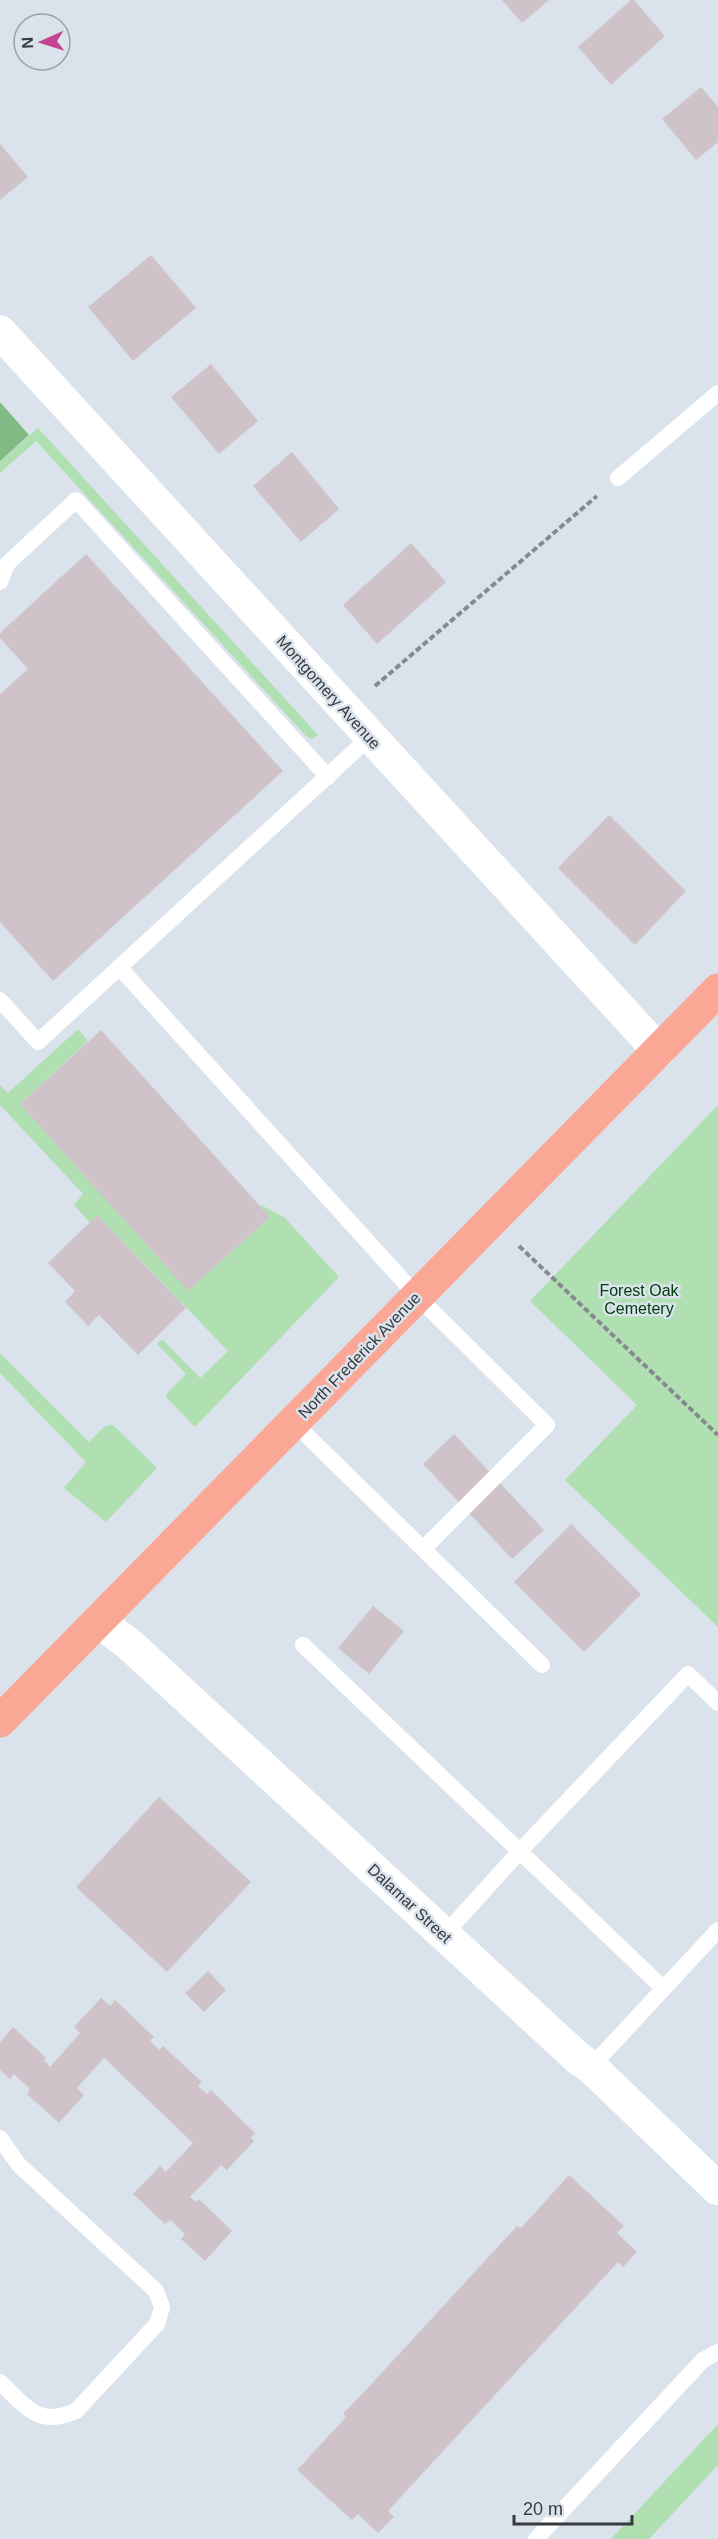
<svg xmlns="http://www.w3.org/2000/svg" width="718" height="2539" viewBox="0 0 718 2539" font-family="Helvetica,sans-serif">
<rect width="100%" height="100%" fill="#dae3ec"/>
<path fill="#b0e0b1" d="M38,428L318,735L312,739L306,736L36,441L0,473V461Z
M78,1029L88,1041L20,1104L188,1290L270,1217L259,1204L284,1217L339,1277L195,1427L166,1397L168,1392L186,1374L157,1344L162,1339L200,1378L228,1351L97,1215L90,1223L74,1205L83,1194L0,1105V1085L8,1093Z
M718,1105V1627L565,1480L637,1405L530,1301Z
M0,1353L89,1442L105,1426L113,1425L157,1468L106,1522L64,1488L86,1462L0,1373Z
M718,2424V2465L649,2539H611Z"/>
<path fill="#82ba84" d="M0,402L29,435L0,461Z"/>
<path fill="#cfc3c9" d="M502,0H549L522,23Z
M631,0H634L665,36L611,85L578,47Z
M701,87L718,107V142L696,160L662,119Z
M0,144L28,177L0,200Z
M151,255L196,308L133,361L88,307Z
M211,364L258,421L219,454L171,397Z
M292,452L339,509L301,542L253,486Z
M411,543L446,582L377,644L343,605Z
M86,554L283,771L53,981L0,922V694L28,669L0,638V633Z
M609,815L686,891L635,945L558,868Z
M101,1030L270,1217L188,1291L20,1104Z
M97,1215L186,1308L138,1355L99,1315L88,1326L65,1302L75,1291L48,1263Z
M454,1434L544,1530L512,1559L423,1464Z
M571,1524L641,1594L584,1652L514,1582Z
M373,1606L404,1631L369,1674L338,1648Z
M159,1797L251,1882L167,1972L76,1887Z
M208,1971L226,1990L204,2012L185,1993Z
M101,1998L110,2006L115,2000L154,2037L150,2041L159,2050L163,2046L202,2082L198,2086L207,2094L211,2090L255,2133L251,2138L254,2141L227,2170L221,2165L190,2197L196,2202L199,2199L232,2231L205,2261L181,2239L185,2234L170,2220L165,2224L133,2194L160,2166L166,2172L193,2143L104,2058L77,2088L84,2095L59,2123L27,2094L30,2089L14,2074L10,2079L0,2070V2042L13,2027L46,2058L44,2060L50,2067L80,2033L74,2027Z
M569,2175L624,2226L617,2233L637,2252L623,2267L618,2262L481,2410L388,2511L394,2517L378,2533L358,2514L352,2520L297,2470L346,2417L343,2414L365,2391L517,2226L521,2228Z"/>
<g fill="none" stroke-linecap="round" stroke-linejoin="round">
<path stroke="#848a90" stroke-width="4" stroke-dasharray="6 3" stroke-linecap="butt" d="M375,686L597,496
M519,1246L718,1435"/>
<path stroke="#fff" stroke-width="16" d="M618,478L718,393
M0,582L7,564L76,500L328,777
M119,967L417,1296L547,1425L423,1549
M0,1000L38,1042L370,737
M293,1422L542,1665
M303,1645L663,1988
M445,1934L520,1851L688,1674L718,1703
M591,2067L718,1930
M0,2138L19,2165L156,2291L162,2307L157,2324L76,2411C39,2428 25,2406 0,2382
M536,2539L703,2360L718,2352"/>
<path stroke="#fff" stroke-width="33" d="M0,332L659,1051
M98,1621L129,1644L579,2059L591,2067L718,2189"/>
<path stroke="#fba795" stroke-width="33" d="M0,1721L718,990"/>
</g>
<g text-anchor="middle" stroke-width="5" stroke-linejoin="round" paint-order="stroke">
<g font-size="16" fill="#373a3e" stroke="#dae3ec">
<text transform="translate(329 692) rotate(48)" y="6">Montgomery Avenue</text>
<text transform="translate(359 1355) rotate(-46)" y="6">North Frederick Avenue</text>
<text transform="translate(410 1903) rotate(43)" y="6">Dalamar Street</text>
</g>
<g font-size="16" fill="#00400c" stroke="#dae3ec">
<text x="639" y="1296">Forest Oak<tspan x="639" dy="18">Cemetery</tspan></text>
</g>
</g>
<g transform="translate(42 42) rotate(267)"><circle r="28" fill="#dae3ec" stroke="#999fa6" stroke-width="1.5"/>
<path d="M0-4.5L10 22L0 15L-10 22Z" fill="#c3438f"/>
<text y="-9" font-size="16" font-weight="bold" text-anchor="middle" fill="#373a3e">N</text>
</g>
<path d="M514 2515v9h118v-9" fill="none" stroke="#373a3e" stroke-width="3"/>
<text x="523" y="2515" font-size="18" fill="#373a3e" stroke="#dae3ec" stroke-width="4.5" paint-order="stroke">20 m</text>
</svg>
